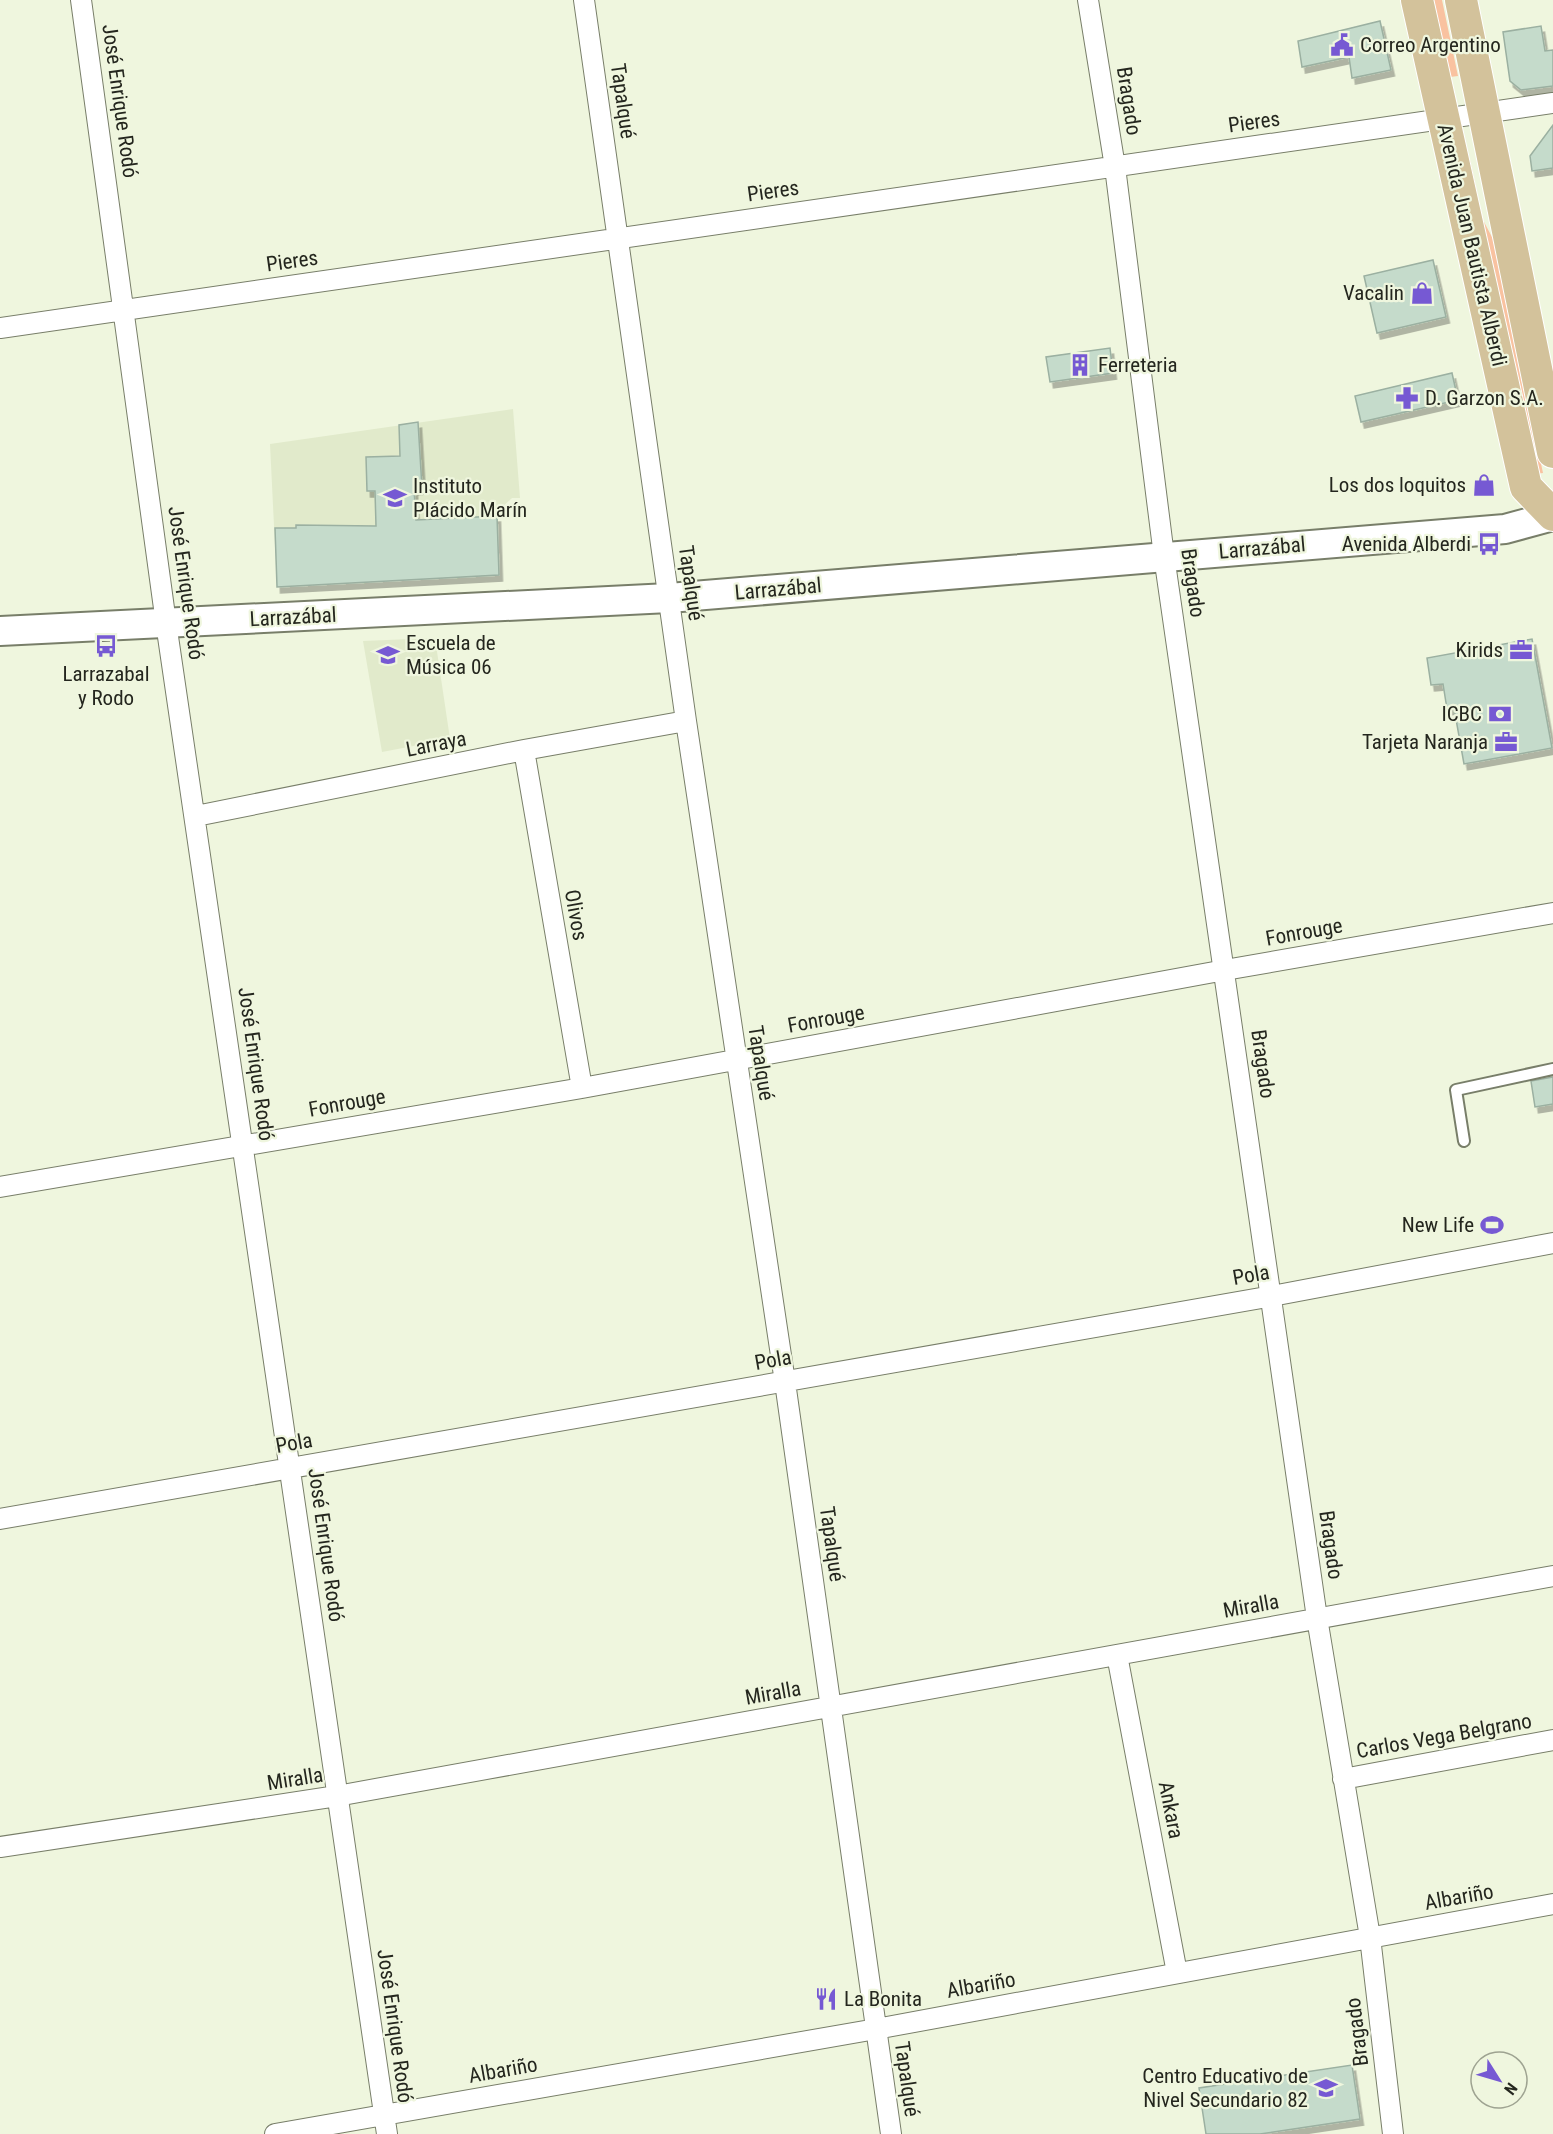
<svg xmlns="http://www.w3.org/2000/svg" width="1553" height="2134" viewBox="0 0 1553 2134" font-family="'Roboto Condensed',sans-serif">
<defs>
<filter id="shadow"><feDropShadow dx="3.5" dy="6" stdDeviation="0" flood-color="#0004"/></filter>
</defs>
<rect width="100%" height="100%" fill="#eff6de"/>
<path fill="#e1eacb" d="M513,409L520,498H512L497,512L499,575L277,587L270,444Z
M435,638L450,739L382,752L363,641Z"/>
<path fill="#f9c2a0" d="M1434,0H1442L1458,76L1450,77Z
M1468,160H1470L1483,220L1493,239L1543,473L1535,474Z"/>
<path fill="#c5dbcb" stroke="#9bb0a1" stroke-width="1.5" filter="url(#shadow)" d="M1380,21L1391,70L1352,78L1349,57L1302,67L1298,41Z
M1541,26L1545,51L1553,50V86L1521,90L1510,81L1503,32Z
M1553,125V168L1532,171L1530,156Z
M1433,260L1446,317L1377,333L1364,276Z
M1110,348L1113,373L1050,382L1046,357Z
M1452,373L1458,400L1361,422L1355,396Z
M418,422L422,488L414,489L416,520L497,516L499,575L277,587L275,528H296V525L376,526L375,491H367L366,457L400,456L399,425Z
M1532,639L1552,748L1464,764L1454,708L1447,709L1443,684L1431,685L1427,658Z
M1553,1077V1104L1535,1107L1531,1081Z
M1352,2065L1360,2119L1260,2134H1206L1199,2088Z"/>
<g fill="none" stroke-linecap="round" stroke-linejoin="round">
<g stroke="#787e69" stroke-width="14">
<path id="lane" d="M1464,1141L1456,1090L1553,1069"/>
</g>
<g stroke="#787e69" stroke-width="22">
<path id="street" d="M81,0L166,623L387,2134
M584,0L686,721L785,1382L891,2134
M1088,0L1115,167L1164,556L1317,1618L1370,1937L1393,2134
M0,328L1553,103
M524,750L582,1088
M196,816L524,750L686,721
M0,1187L582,1088L1225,970L1553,913
M0,1519L1272,1296L1553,1243
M1117,1655L1177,1973
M1343,1779L1553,1740
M0,1847L337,1796L1553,1576
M275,2134L876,2029L1553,1904"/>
</g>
<g stroke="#787e69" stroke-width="32">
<path id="secondary" d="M0,631L669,598L1505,529L1553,516"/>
</g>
<g stroke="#fff" stroke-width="34">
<path id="primary" d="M1417,0L1526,487L1553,515
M1461,0L1553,452"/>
</g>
<use href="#lane" stroke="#fff" stroke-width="10"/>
<use href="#street" stroke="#fff" stroke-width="20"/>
<use href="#secondary" stroke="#fff" stroke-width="28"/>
<use href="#primary" stroke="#d3c29b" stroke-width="32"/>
</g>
<defs>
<g id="civic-bare" transform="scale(1.8)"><path d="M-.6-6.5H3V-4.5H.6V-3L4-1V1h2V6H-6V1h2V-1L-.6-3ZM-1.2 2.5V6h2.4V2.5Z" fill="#7659d3" stroke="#eff6de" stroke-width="2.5" paint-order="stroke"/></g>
<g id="shop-bare" transform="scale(1.8)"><path d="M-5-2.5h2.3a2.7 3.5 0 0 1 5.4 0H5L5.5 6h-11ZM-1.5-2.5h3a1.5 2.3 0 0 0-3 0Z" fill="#7659d3" stroke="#eff6de" stroke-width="2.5" paint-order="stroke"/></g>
<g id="building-bare" transform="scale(1.8)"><path d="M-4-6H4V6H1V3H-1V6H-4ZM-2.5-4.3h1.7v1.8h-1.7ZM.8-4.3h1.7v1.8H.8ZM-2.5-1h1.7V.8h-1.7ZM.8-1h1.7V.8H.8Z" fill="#7659d3" stroke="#eff6de" stroke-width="2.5" paint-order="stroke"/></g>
<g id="pharmacy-bare" transform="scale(1.8)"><path d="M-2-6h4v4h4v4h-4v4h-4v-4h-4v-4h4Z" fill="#7659d3" stroke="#eff6de" stroke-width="2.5" paint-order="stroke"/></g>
<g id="school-bare" transform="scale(1.8)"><path d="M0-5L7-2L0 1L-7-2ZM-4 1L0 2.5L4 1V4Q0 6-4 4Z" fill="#7659d3" stroke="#eff6de" stroke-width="2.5" paint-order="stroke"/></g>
<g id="bus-bare" transform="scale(1.8)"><path d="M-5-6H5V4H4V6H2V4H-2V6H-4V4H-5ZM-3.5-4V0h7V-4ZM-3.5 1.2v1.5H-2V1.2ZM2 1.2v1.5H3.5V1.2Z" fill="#7659d3" stroke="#eff6de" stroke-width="2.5" paint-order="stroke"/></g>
<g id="office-bare" transform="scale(1.8)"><path d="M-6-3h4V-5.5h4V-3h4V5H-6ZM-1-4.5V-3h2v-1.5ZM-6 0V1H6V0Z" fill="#7659d3" stroke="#eff6de" stroke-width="2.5" paint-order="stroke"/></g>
<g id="bank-bare" transform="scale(1.8)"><path d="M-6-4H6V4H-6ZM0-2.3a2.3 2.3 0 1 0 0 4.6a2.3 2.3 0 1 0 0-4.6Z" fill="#7659d3" stroke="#eff6de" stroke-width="2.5" paint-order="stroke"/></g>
<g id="stadium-bare" transform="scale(1.8)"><path d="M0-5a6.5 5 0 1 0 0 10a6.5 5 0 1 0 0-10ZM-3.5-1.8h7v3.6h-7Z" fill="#7659d3" stroke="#eff6de" stroke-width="2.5" paint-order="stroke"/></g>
<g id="restaurant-bare" transform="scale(1.8)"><path d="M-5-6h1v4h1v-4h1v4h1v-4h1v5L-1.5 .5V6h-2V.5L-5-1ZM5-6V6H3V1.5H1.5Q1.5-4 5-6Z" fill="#7659d3" stroke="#eff6de" stroke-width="2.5" paint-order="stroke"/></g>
</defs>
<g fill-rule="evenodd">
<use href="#civic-bare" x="1342" y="45"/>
<use href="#shop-bare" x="1422" y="293"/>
<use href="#building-bare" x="1080" y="365"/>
<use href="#pharmacy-bare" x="1407" y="398"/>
<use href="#shop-bare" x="1484" y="485"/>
<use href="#school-bare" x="395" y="498"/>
<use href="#bus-bare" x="1489" y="544"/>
<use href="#bus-bare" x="106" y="646"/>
<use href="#office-bare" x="1521" y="650"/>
<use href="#school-bare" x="388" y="655"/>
<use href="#bank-bare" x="1500" y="714"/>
<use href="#office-bare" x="1506" y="742"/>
<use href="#stadium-bare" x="1492" y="1225"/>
<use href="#restaurant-bare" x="826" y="1999"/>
<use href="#school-bare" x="1326" y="2088"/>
</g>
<g text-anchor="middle" stroke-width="4.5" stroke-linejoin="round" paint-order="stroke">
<g font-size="21" fill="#24261e" stroke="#eff6de" text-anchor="end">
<text x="1360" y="52" text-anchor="start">Correo Argentino</text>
<text x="1404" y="300">Vacalin</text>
<text x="1098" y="372" text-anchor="start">Ferreteria</text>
<text x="1425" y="405" text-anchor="start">D. Garzon S.A.</text>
<text x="1466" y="492">Los dos loquitos</text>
<text x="413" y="493" text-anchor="start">Instituto<tspan x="413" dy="24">Plácido Marín</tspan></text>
<text x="1471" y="551">Avenida Alberdi</text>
<text x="406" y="650" text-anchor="start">Escuela de<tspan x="406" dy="24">Música 06</tspan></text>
<text x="1503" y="657">Kirids</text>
<text x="106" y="681" text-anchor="middle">Larrazabal<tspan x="106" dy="24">y Rodo</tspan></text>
<text x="1482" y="721">ICBC</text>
<text x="1488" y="749">Tarjeta Naranja</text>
<text x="1474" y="1232">New Life</text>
<text x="844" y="2006" text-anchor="start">La Bonita</text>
<text x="1308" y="2083">Centro Educativo de<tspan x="1308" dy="24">Nivel Secundario 82</tspan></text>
</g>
<g font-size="21" fill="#24261e" stroke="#eff6de">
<text transform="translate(120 101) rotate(82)" y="7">José Enrique Rodó</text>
<text transform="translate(623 101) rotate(82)" y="7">Tapalqué</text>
<text transform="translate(1129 101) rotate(81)" y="7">Bragado</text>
<text transform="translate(1254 122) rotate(-8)" y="7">Pieres</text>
<text transform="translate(773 191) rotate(-8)" y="7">Pieres</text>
<text transform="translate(1472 245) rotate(77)" y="7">Avenida Juan Bautista Alberdi</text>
<text transform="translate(292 261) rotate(-8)" y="7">Pieres</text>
<text transform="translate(1262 548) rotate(-5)" y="7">Larrazábal</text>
<text transform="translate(186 583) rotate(82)" y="7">José Enrique Rodó</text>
<text transform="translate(691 583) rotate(82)" y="7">Tapalqué</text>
<text transform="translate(1193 583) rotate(82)" y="7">Bragado</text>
<text transform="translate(778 589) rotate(-5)" y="7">Larrazábal</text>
<text transform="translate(293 617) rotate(-3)" y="7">Larrazábal</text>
<text transform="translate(436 744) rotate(-11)" y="7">Larraya</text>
<text transform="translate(576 915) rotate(80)" y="7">Olivos</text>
<text transform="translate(1304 932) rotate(-10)" y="7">Fonrouge</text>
<text transform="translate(826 1019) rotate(-10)" y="7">Fonrouge</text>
<text transform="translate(761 1063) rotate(81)" y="7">Tapalqué</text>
<text transform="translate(256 1064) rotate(82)" y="7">José Enrique Rodó</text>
<text transform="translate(1263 1064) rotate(82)" y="7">Bragado</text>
<text transform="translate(347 1103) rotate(-10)" y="7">Fonrouge</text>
<text transform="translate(1251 1275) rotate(-10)" y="7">Pola</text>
<text transform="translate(773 1360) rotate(-10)" y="7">Pola</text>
<text transform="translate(294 1443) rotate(-10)" y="7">Pola</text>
<text transform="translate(832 1544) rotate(82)" y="7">Tapalqué</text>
<text transform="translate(326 1545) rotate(82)" y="7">José Enrique Rodó</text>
<text transform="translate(1331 1545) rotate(82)" y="7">Bragado</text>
<text transform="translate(1251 1606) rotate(-10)" y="7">Miralla</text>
<text transform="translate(773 1693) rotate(-10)" y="7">Miralla</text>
<text transform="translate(1444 1736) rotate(-10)" y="7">Carlos Vega Belgrano</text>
<text transform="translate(295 1779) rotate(-9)" y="7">Miralla</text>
<text transform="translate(1171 1810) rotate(79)" y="7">Ankara</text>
<text transform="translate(1459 1897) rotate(-10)" y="7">Albariño</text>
<text transform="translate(981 1985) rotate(-10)" y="7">Albariño</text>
<text transform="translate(395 2026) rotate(82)" y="7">José Enrique Rodó</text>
<text transform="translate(1357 2032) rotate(-97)" y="7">Bragado</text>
<text transform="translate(503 2070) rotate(-10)" y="7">Albariño</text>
<text transform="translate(907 2079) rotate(82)" y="7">Tapalqué</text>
</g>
</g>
<g transform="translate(1499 2080) rotate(127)"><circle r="28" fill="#eff6de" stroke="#9ea391" stroke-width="1.5"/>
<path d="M0-4.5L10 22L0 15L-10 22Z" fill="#7659d3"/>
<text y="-9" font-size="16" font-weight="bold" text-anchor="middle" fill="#24261e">N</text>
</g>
</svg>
